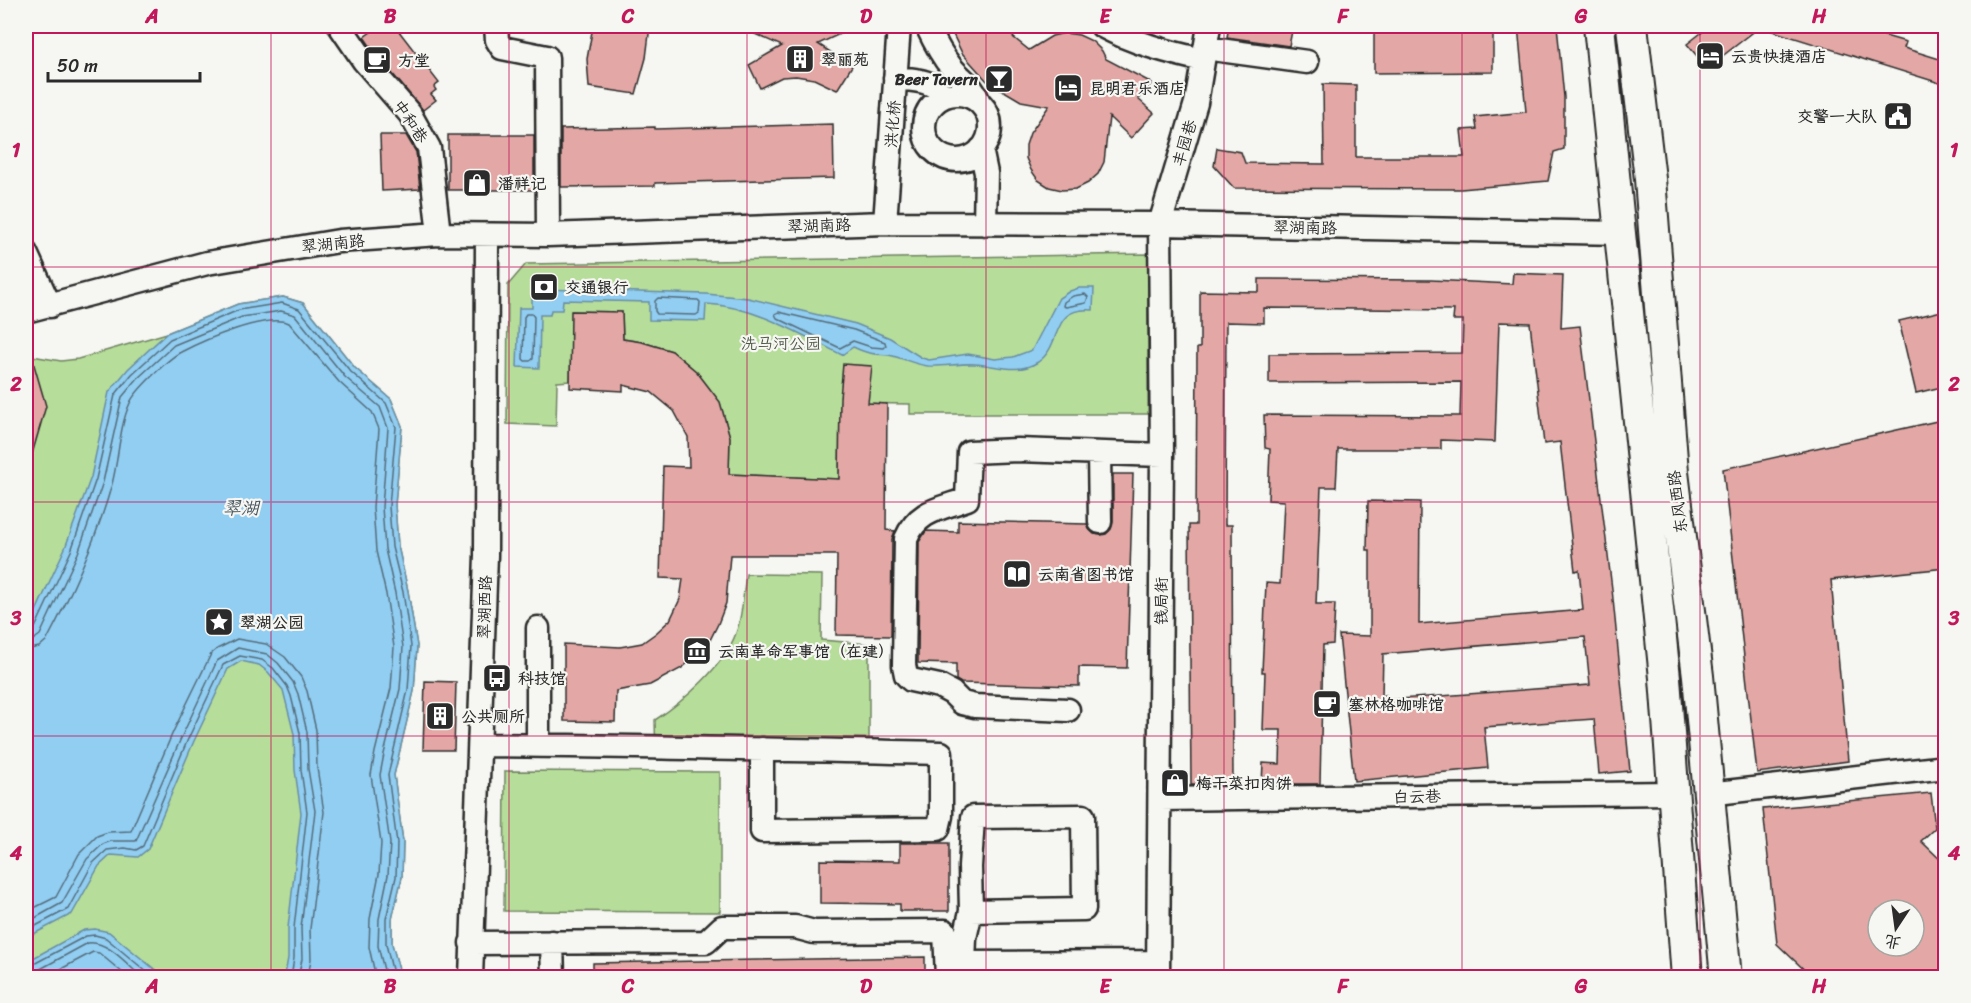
<svg xmlns="http://www.w3.org/2000/svg" width="1971" height="1003" viewBox="0 0 1971 1003" font-family="Sriracha,'LXGW WenKai TC',sans-serif">
<rect width="100%" height="100%" fill="#f6f6f2"/>
<filter id="ink" filterUnits="userSpaceOnUse"><feTurbulence type="fractalNoise" baseFrequency=".0167" numOctaves="2"/><feDisplacementMap in="SourceGraphic" scale="12" xChannelSelector="R" yChannelSelector="G"/><feConvolveMatrix kernelMatrix="1 2 1 2 8 2 1 2 1" color-interpolation-filters="sRGB"/></filter>
<g filter="url(#ink)">
<path fill="#b6dd99" stroke="#708462" stroke-width="1.5" d="M1148,254V414H910V404L840,403L839,479L729,474L730,437L720,402L697,372L672,351L642,342L623,339L622,312L572,311L570,381L557,382L556,426L507,424L508,285L526,264Z
M283,297L303,303L355,368L391,399L402,426L395,505L398,546L408,591L417,646L414,691L394,775L403,842L402,877L392,919V944L401,977L26,978V355L61,361L78,359L167,333L238,304Z
M746,574L822,575L821,640L869,644V759L656,760L655,720C683,702 725,665 736,633C743,615 743,593 746,574Z
M505,771L720,772V912L504,911Z"/>
<path fill="#91cef2" stroke="#688da2" stroke-width="1.5" d="M1079,288H1094L1093,310C1049,306 1064,344 1038,362C1018,375 996,365 975,364C959,363 944,367 928,366C917,365 904,359 893,356C885,354 877,355 870,353C864,352 858,349 853,347L842,355C800,334 754,306 706,304L705,321L649,320V302L563,300L562,310H551L550,315H540L539,368L517,367L519,308H532V295L541,296L542,289L706,294L748,298L856,324L890,338L922,358L929,360L968,354L995,359L1013,357L1032,350L1059,298L1070,291Z
M283,297L303,303L355,368L391,399L402,426L395,505L398,546L408,591L417,646L414,691L394,775L403,842L402,877L392,919V944L401,977H283L285,975L288,958V928L301,813L295,770L294,734L283,690L268,672L259,665L241,661L228,669L194,741L148,849L138,857L111,855L99,866L72,914L26,938V633L65,548L91,477L109,392L128,369L167,333L238,304Z
M95,929L109,932L164,977H26V962L84,930Z"/>
<g fill="none" stroke-linecap="round" stroke-linejoin="round">
<path stroke="#546c7b" stroke-width="1.5" d="M1085,294L1088,297L1086,303L1066,307L1063,306L1064,302L1073,296Z
M658,298L698,300L700,302L699,313L696,315L657,314L655,311V301Z
M779,312L854,330L885,342L886,346L884,348L871,347L853,341L840,348L777,318L775,314Z
M526,314H532L534,317L533,359L530,361H525L523,359L524,317Z
M26,634L34,630L71,551L96,479L115,395L132,374L170,339L239,310L282,303L299,309L351,372L386,403L396,427L389,506L392,547L403,592L411,646L408,690L388,775L397,843L396,877L386,919V944L394,978
M26,641L33,640L40,635L78,553L103,482L122,397L138,378L174,345L242,317L281,311L295,315L345,377L380,407L388,428L382,507L385,549L395,593L403,647L400,689L384,754L380,775L390,843L388,875L379,919L378,946L386,978
M26,650L39,647L47,640C73,591 97,537 112,484C119,458 119,427 130,403C134,392 170,357 181,352C204,340 266,313 289,323L339,382L372,412L379,429L373,507L376,551L386,594L394,647L391,688L375,752L371,775L381,843L379,874L370,919L369,947L376,978
M26,912L56,897L79,854L97,836L108,832L131,831L173,732L211,654L217,649L237,639L266,644L285,657L301,677L307,691L316,730L317,768L324,812L310,929L311,959L308,978
M26,923L62,903L87,859L103,844L111,841H136L182,736L217,661L238,648L267,654L278,663L293,682L298,694L307,732L308,769L315,811L301,928L302,959L298,978
M26,931L68,909L93,863L107,850L125,848L136,850L143,846L188,739L223,665L240,656L262,660L273,668L287,686L291,696L300,733L301,770L307,812L294,928V958L291,978
M26,967L30,966L86,936L95,935L106,938L154,978
M26,974L33,973L88,943C108,940 128,966 143,978
M44,978L93,952L99,953L129,978"/>
</g>
<path fill="#e3a8a5" stroke="#2b2b2b" stroke-width="1.5" fill-rule="evenodd" d="M387,26H395L439,83L434,87L436,90L431,94L436,100L423,110L375,53L364,37L378,27L381,30Z
M593,26H650L646,58L636,94L589,87L587,59Z
M737,26H857L818,44L852,66L837,90L814,79L796,76L782,77L760,88L749,65L782,46Z
M949,26H1004L1014,38L1029,50L1052,36L1065,33L1079,35L1092,41L1102,51L1106,59L1152,83L1138,99L1154,113L1131,138L1109,117L1104,162L1098,174L1088,183L1076,189L1062,190L1049,187L1038,180L1031,170L1026,158V145L1030,133L1049,106L1021,101L987,81L962,53Z
M1229,26H1293L1289,46L1227,37Z
M1518,26H1557L1564,97V149L1554,152L1548,181L1461,189L1234,188L1214,166L1217,148L1241,152L1245,163L1324,164L1323,84L1356,85V157H1464L1461,130L1477,129L1475,117L1526,112Z
M1710,26H1761L1707,68L1687,44Z
M1766,26H1851L1906,42L1904,48L1946,61V85L1766,29Z
M1493,29V72L1374,73V30Z
M833,124L834,178L655,183V186L561,187V129L655,127V129Z
M380,135H406L416,152L420,189L382,191Z
M448,135H534V190H448Z
M1513,273L1563,275L1561,328L1580,326L1612,589L1630,771L1599,774L1594,719L1484,727L1488,768L1354,781L1339,635L1370,636V550H1367L1368,501L1420,502L1419,624L1583,610L1579,570L1575,571L1560,442L1544,444L1530,323L1499,322L1495,442L1441,440V449H1338L1336,487H1321L1316,604H1335L1333,644L1323,645L1320,784H1262L1263,763L1280,764L1281,730H1263L1265,672H1262L1266,583L1280,584L1284,501L1268,500L1270,449L1265,448L1264,415L1460,416L1461,382L1269,383V354L1462,353L1463,320H1453L1454,310L1264,308V323L1226,322L1225,525H1232L1233,785H1191L1189,525H1196L1197,348H1200V291L1259,292V279L1431,280L1512,284ZM1585,637L1590,685L1386,700V695L1382,696L1383,654Z
M1946,310V386L1916,393L1899,321Z
M571,311L622,312L623,339L642,342L672,351L697,372L720,402L730,437L729,474L839,479L840,398L843,364L872,366L868,403L887,404L886,530L895,531L892,539L891,636L836,635L837,555H730L726,603L718,624L708,644L695,657L682,668L650,685L616,691L615,722L564,721V644L620,647L642,643L656,633L670,620L680,599L683,579L660,578L663,466L689,467L688,437L674,411L651,392L623,385V391L570,388Z
M30,351L46,406L30,461L26,460V352Z
M1946,419V568L1831,580L1848,761L1757,773L1723,469Z
M1113,474H1133L1127,668L1079,667V686L961,683L956,680V664L918,663L919,542L926,531L958,532V521L1087,524L1089,529L1094,534L1101,535L1106,534L1111,529L1113,522Z
M425,681L456,682L454,750H423Z
M1931,793L1935,828L1921,841L1946,865V978H1813L1777,944L1763,809ZM1878,910H1914V946H1878Z
M900,843H949V911H900V904L820,903V860L900,861Z
M925,957V978H593V963Z"/>
<g fill="none" stroke-linecap="round" stroke-linejoin="round">
<g stroke="#2b2b2b" stroke-width="27">
<path id="minor" d="M340,26L364,61L410,114L429,148L439,234
M496,26L497,40L502,48L547,57L548,235
M927,26C934,41 941,55 952,68C963,81 972,84 979,102
M1102,26C1134,43 1167,52 1203,60
M1205,48L1307,62
M895,78C912,80 934,79 943,96
M924 127a33 33 0 1 1 66 0a33 33 0 1 1-66 0Z
M981,149L986,173L985,224
M885,223L899,26
M26,253L50,306
M26,311L207,263L339,241L439,234L548,235L885,223L1160,224L1620,233
M1099,453L1100,522
M538,628V745
M1068,710L975,706L962,703L952,693L939,686L911,680L906,675L904,665L906,539C918,510 940,509 967,499L969,452L1018,450L1162,455
M480,745C633,746 787,750 941,753V816L938,829L762,831V749
M1708,794L1946,767
M1160,799L1674,793
M971,911L1084,909L1083,816L973,817L970,867L971,911L965,938L964,963L1158,962
M552,942L553,978
M471,943L706,942L722,927H795L814,932L945,931L947,978
M471,978L486,555L487,236
M1158,978L1162,455L1160,224L1196,103L1209,26"/>
</g>
<g stroke="#2b2b2b" stroke-width="34">
<path id="major" d="M1599,26L1665,678L1687,978
M1632,26L1650,179L1673,472L1698,676L1726,978"/>
</g>
<use href="#minor" stroke="#f6f6f2" stroke-width="22"/>
<use href="#major" stroke="#f6f6f2" stroke-width="30"/>
</g>
</g>
<path fill="none" stroke="#c2185b" stroke-width="1.5" stroke-opacity="0.55" d="M271,26V978M509,26V978M747,26V978M986,26V978M1224,26V978M1462,26V978M1700,26V978M26,267H1946M26,502H1946M26,736H1946"/>
<defs>
<g id="hotel-square" transform="scale(1.5)"><rect x="-9" y="-9" width="18" height="18" rx="4" fill="#2b2b2b" stroke="#f6f6f2"/><path d="M-6-4.5h1.5V1H6V5H4.5V3h-9V5H-6ZM-4 0a1.8 1.8 0 1 1 3.6 0ZM.5 0V-2.5h3Q6-2.5 6 0Z" fill="#fff"/></g>
<g id="building-square" transform="scale(1.5)"><rect x="-9" y="-9" width="18" height="18" rx="4" fill="#2b2b2b" stroke="#f6f6f2"/><path d="M-4-6H4V6H1V3H-1V6H-4ZM-2.5-4.3h1.7v1.8h-1.7ZM.8-4.3h1.7v1.8H.8ZM-2.5-1h1.7V.8h-1.7ZM.8-1h1.7V.8H.8Z" fill="#fff"/></g>
<g id="cafe-square" transform="scale(1.5)"><rect x="-9" y="-9" width="18" height="18" rx="4" fill="#2b2b2b" stroke="#f6f6f2"/><path d="M-5.5-4.5H6V0H3Q3 3.5 0 3.5H-2.5Q-5.5 3.5-5.5 0ZM3-3.2v2h1.7v-2ZM-6 4.5H4V6H-6Z" fill="#fff"/></g>
<g id="bar-square" transform="scale(1.5)"><rect x="-9" y="-9" width="18" height="18" rx="4" fill="#2b2b2b" stroke="#f6f6f2"/><path d="M-6-5H6L.8 .8V4.5H3.5V6h-7V4.5H-.8V.8Z" fill="#fff"/></g>
<g id="civic-square" transform="scale(1.5)"><rect x="-9" y="-9" width="18" height="18" rx="4" fill="#2b2b2b" stroke="#f6f6f2"/><path d="M-.6-6.5H3V-4.5H.6V-3L4-1V1h2V6H-6V1h2V-1L-.6-3ZM-1.2 2.5V6h2.4V2.5Z" fill="#fff"/></g>
<g id="shop-square" transform="scale(1.5)"><rect x="-9" y="-9" width="18" height="18" rx="4" fill="#2b2b2b" stroke="#f6f6f2"/><path d="M-5-2.5h2.3a2.7 3.5 0 0 1 5.4 0H5L5.5 6h-11ZM-1.5-2.5h3a1.5 2.3 0 0 0-3 0Z" fill="#fff"/></g>
<g id="bank-square" transform="scale(1.5)"><rect x="-9" y="-9" width="18" height="18" rx="4" fill="#2b2b2b" stroke="#f6f6f2"/><path d="M-6-4H6V4H-6ZM0-2.3a2.3 2.3 0 1 0 0 4.6a2.3 2.3 0 1 0 0-4.6Z" fill="#fff"/></g>
<g id="library-square" transform="scale(1.5)"><rect x="-9" y="-9" width="18" height="18" rx="4" fill="#2b2b2b" stroke="#f6f6f2"/><path d="M-6-4Q-3-5.5-.7-3.5V5Q-3 3-6 4ZM6-4Q3-5.5 .7-3.5V5Q3 3 6 4Z" fill="#fff"/></g>
<g id="sight-square" transform="scale(1.5)"><rect x="-9" y="-9" width="18" height="18" rx="4" fill="#2b2b2b" stroke="#f6f6f2"/><path d="M0-6L1.8-2.2L6-1.7L2.9 1.2L3.7 5.4L0 3.3L-3.7 5.4L-2.9 1.2L-6-1.7L-1.8-2.2Z" fill="#fff"/></g>
<g id="museum-square" transform="scale(1.5)"><rect x="-9" y="-9" width="18" height="18" rx="4" fill="#2b2b2b" stroke="#f6f6f2"/><path d="M0-6L6-3V-2H-6V-3ZM-5-1h2V3h-2ZM-1-1h2V3h-2ZM3-1h2V3H3ZM-6 4H6V6H-6Z" fill="#fff"/></g>
<g id="bus-square" transform="scale(1.5)"><rect x="-9" y="-9" width="18" height="18" rx="4" fill="#2b2b2b" stroke="#f6f6f2"/><path d="M-5-6H5V4H4V6H2V4H-2V6H-4V4H-5ZM-3.5-4V0h7V-4ZM-3.5 1.2v1.5H-2V1.2ZM2 1.2v1.5H3.5V1.2Z" fill="#fff"/></g>
</defs>
<g fill-rule="evenodd">
<use href="#hotel-square" x="1710" y="56"/>
<use href="#building-square" x="800" y="59"/>
<use href="#cafe-square" x="377" y="60"/>
<use href="#bar-square" x="999" y="79"/>
<use href="#hotel-square" x="1068" y="88"/>
<use href="#civic-square" x="1898" y="116"/>
<use href="#shop-square" x="477" y="183"/>
<use href="#bank-square" x="544" y="287"/>
<use href="#library-square" x="1017" y="574"/>
<use href="#sight-square" x="219" y="622"/>
<use href="#museum-square" x="697" y="651"/>
<use href="#bus-square" x="497" y="678"/>
<use href="#cafe-square" x="1327" y="704"/>
<use href="#building-square" x="440" y="716"/>
<use href="#shop-square" x="1175" y="783"/>
</g>
<g text-anchor="middle" stroke-width="4.5" stroke-linejoin="round" paint-order="stroke">
<g font-size="16" font-weight="bold" fill="#2b2b2b" stroke="#f6f6f2" text-anchor="start">
<text x="1731" y="62">云贵快捷酒店</text>
<text x="821" y="65">翠丽苑</text>
<text x="398" y="66">方堂</text>
<text x="978" y="85" text-anchor="end">Beer Tavern</text>
<text x="1089" y="94">昆明君乐酒店</text>
<text x="1877" y="122" text-anchor="end">交警一大队</text>
<text x="498" y="189">潘祥记</text>
<text x="565" y="293">交通银行</text>
<text x="1038" y="580">云南省图书馆</text>
<text x="240" y="628">翠湖公园</text>
<text x="718" y="657">云南革命军事馆（在建）</text>
<text x="518" y="684">科技馆</text>
<text x="1348" y="710">塞林格咖啡馆</text>
<text x="461" y="722">公共厕所</text>
<text x="1196" y="789">梅干菜扣肉饼</text>
</g>
<g font-size="16" fill="#2b2b2b" stroke="#f6f6f2">
<text transform="translate(411 121) rotate(56)" y="6">中和巷</text>
<text transform="translate(892 124) rotate(-86)" y="6">洪化桥</text>
<text transform="translate(1184 143) rotate(-73)" y="6">丰园巷</text>
<text transform="translate(819 225) rotate(-2)" y="6">翠湖南路</text>
<text transform="translate(1305 227) rotate(1)" y="6">翠湖南路</text>
<text transform="translate(333 243) rotate(-6)" y="6">翠湖南路</text>
<text transform="translate(1677 502) rotate(-97)" y="6">东风西路</text>
<text transform="translate(1161 601) rotate(-90)" y="6">钱局街</text>
<text transform="translate(484 607) rotate(-88)" y="6">翠湖西路</text>
<text transform="translate(1417 796) rotate(-1)" y="6">白云巷</text>
</g>
<g font-size="16" fill="#4e5846" stroke="#f6f6f2">
<text x="781" y="349">洗马河公园</text>
</g>
<g font-size="18" font-style="italic" fill="#44545d" stroke="#f6f6f2">
<text x="241" y="514">翠湖</text>
</g>
</g>
<rect width="1971" height="1003" fill="none" stroke="#f6f6f2" stroke-width="66"/>
<g transform="translate(1896 928) rotate(193)"><circle r="28" fill="#f6f6f2" stroke="#a5a5a2" stroke-width="1.5"/>
<path d="M0-4.5L10 22L0 15L-10 22Z" fill="#2b2b2b"/>
<text y="-9" font-size="16" font-weight="bold" text-anchor="middle" fill="#2b2b2b">北</text>
</g>
<path d="M48 72v9h152v-9" fill="none" stroke="#2b2b2b" stroke-width="3"/>
<text x="57" y="72" font-size="18" fill="#2b2b2b" stroke="#f6f6f2" stroke-width="4.5" paint-order="stroke">50 m</text>
<rect x="33" y="33" width="1905" height="937" fill="none" stroke="#c2185b" stroke-width="2"/>
<g font-size="20" text-anchor="middle" font-weight="bold" fill="#c2185b">
<text x="152" y="23">A</text>
<text x="390" y="23">B</text>
<text x="628" y="23">C</text>
<text x="866" y="23">D</text>
<text x="1105" y="23">E</text>
<text x="1343" y="23">F</text>
<text x="1581" y="23">G</text>
<text x="1819" y="23">H</text>
<text x="16" y="157">1</text>
<text x="1954" y="157">1</text>
<text x="16" y="391">2</text>
<text x="1954" y="391">2</text>
<text x="16" y="625">3</text>
<text x="1954" y="625">3</text>
<text x="16" y="860">4</text>
<text x="1954" y="860">4</text>
<text x="152" y="993">A</text>
<text x="390" y="993">B</text>
<text x="628" y="993">C</text>
<text x="866" y="993">D</text>
<text x="1105" y="993">E</text>
<text x="1343" y="993">F</text>
<text x="1581" y="993">G</text>
<text x="1819" y="993">H</text>
</g>
</svg>
